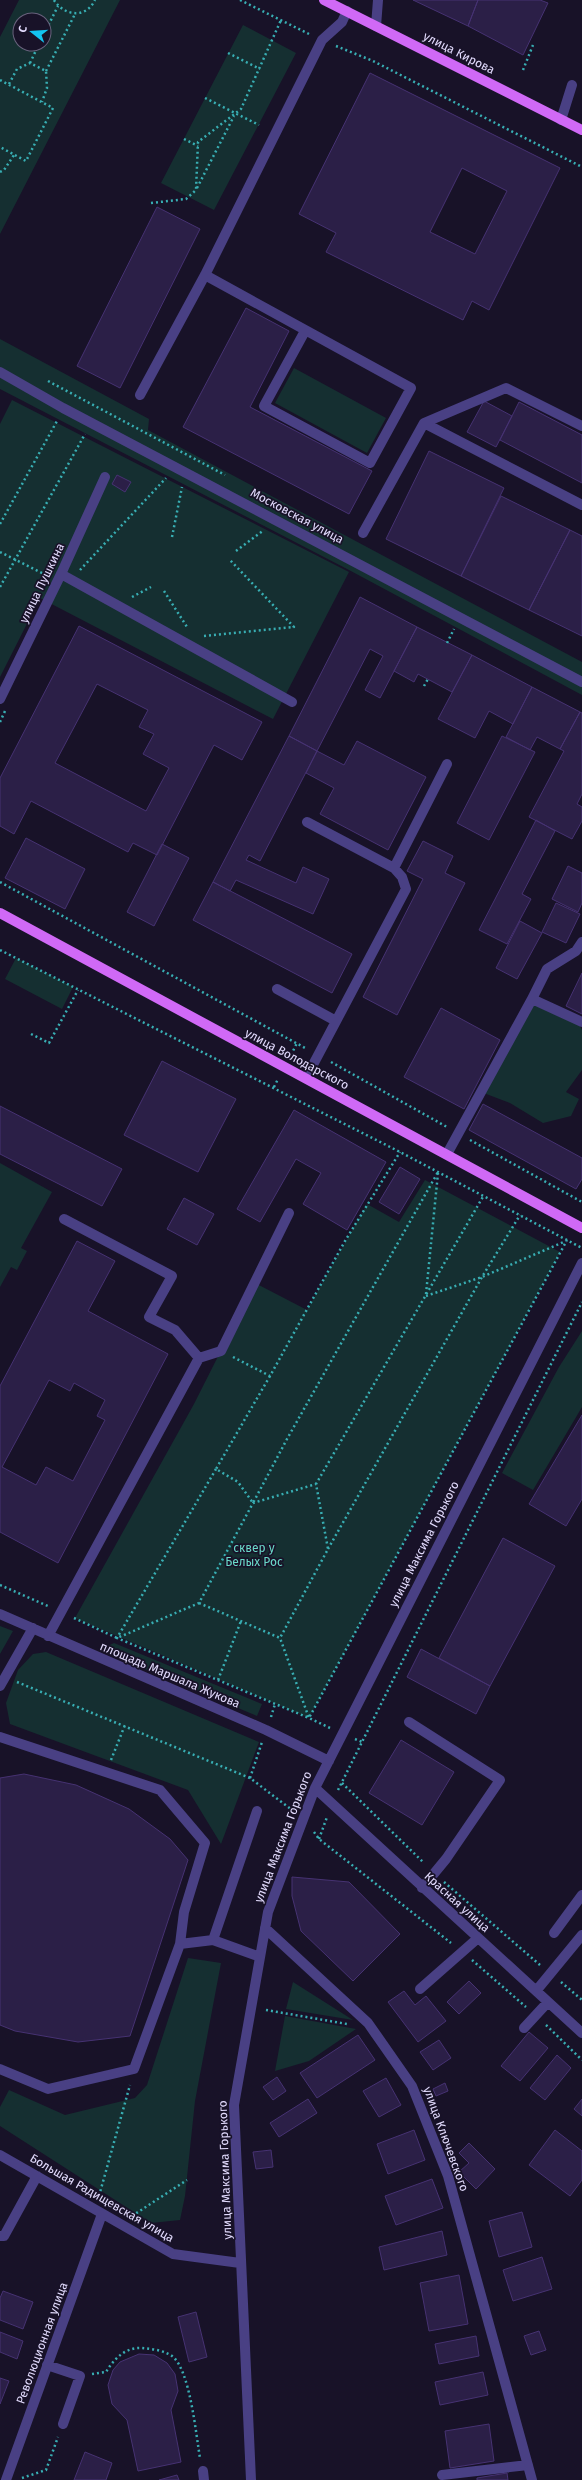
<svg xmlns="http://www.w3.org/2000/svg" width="582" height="2480" viewBox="0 0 582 2480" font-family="'Fira Sans',sans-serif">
<rect width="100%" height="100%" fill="#181228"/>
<path fill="#152f31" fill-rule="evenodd" d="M19,0H120L0,234V37ZM20,20H44V44H20Z
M243,25L296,53L214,210L161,183Z
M0,339L149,419L148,430L582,662V695L349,570L0,389Z
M294,368L386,418L367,453L275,403Z
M12,400L349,572L273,719L40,598L0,677V424Z
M16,958L73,987L62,1009L5,979Z
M532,999L577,1020L582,1030V1070L566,1092L579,1099L571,1116L543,1123L510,1103L481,1092Z
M0,1163L52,1192L21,1248L27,1251L17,1270L11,1267L0,1287Z
M425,1180L560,1252L309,1718L75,1618L194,1404L255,1283L307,1310L367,1204L399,1222Z
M582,1331V1407L533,1490L502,1473L559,1367Z
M0,1626L13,1631L0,1654Z
M114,1643L262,1704L257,1716L99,1650Z
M46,1652L259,1742L221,1844L188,1790L10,1724L6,1703L18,1670L33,1654Z
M188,1958L221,1963L195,2101L185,2196L180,2220L151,2223L0,2126V2107L9,2090L65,2115L135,2098L147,2085Z
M293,1982L353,2020L286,2009Z
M285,2016L356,2029L309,2061L275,2071Z"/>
<path fill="#2b1f47" stroke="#463272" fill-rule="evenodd" d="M413,0H478L468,26Z
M478,0H540L548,3L523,55L468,26Z
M370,73L560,168L489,310L472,301L463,320L326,252L336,233L299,214ZM462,168L507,191L475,254L430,232Z
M157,207L200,229L120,388L77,366Z
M246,308L289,331L250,407L372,471L349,514L183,427Z
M484,401L512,416L496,447L467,432Z
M519,402L582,435V483L500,440Z
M429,451L504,488L461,576L386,539Z
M117,475L131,482L125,492L112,484Z
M501,496L570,530L529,610L461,576Z
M570,530L582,536V636L529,610Z
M360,597L417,627L380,698L365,690L383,656L370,649L317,751L289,736Z
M79,626L262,722L242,760L214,745L157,855L133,843L128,852L31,801L14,834L0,826V778ZM97,684L148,710L139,727L154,734L143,754L169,768L146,811L55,763Z
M417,627L472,655L452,692L418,674L414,682L394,671Z
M472,655L532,687L513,724L489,711L475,738L438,719Z
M532,687L580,712L560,749L537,737L530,750L506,737Z
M580,712L582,713V794L577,804L582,807V821L572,839L529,817L564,751L560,749Z
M289,736L317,751L260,861L249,855L246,860L296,883L303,867L329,879L313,914L236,880L230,891L213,882Z
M502,736L535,752L489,840L457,823Z
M357,741L426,777L388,850L320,814L334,788L306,773L317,751L344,765Z
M536,820L555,831L522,894L531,899L507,944L479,930Z
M26,838L85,869L65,909L5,878Z
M423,841L453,856L445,873L465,883L397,1015L363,997L423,879L407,871Z
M162,844L189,858L154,926L127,912Z
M568,866L582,873V903L578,912L552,899Z
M213,882L352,954L332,993L193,920Z
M556,903L580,914L566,943L542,932Z
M520,921L542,933L517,979L496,968Z
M582,973V1014L566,1006Z
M441,1008L500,1040L464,1109L404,1077Z
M162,1061L236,1099L198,1172L124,1135Z
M483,1104L582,1158V1179L576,1189L469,1130Z
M0,1106L122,1169L102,1206L0,1154Z
M294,1110L386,1162L347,1230L303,1204L321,1173L296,1159L260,1222L237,1209Z
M400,1167L420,1179L399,1214L379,1202Z
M184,1198L214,1214L197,1245L167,1229Z
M77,1241L115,1261L88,1311L168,1354L58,1563L0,1532V1386ZM49,1380L70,1391L74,1383L105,1400L97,1416L105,1420L73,1481L46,1467L36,1485L2,1467Z
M582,1415V1499L566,1526L529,1504Z
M503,1538L555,1566L490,1686L439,1658Z
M421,1649L490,1686L476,1714L407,1677Z
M401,1740L454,1772L422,1825L369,1793Z
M24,1774L76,1785L129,1809L170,1839L188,1860L130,2036L78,2042L15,2031L0,2025V1778Z
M292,1877L349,1882L400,1934L353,1981L301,1931L292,1896Z
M469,1981L481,1993L459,2014L447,2002Z
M404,1991L415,2005L426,1996L446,2021L418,2042L388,2002Z
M529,2032L548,2048L520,2081L501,2066Z
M358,2035L375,2060L317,2098L300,2073Z
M439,2040L451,2058L433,2070L420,2052Z
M557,2055L571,2068L545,2100L530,2088Z
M277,2077L286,2091L273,2100L263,2087Z
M386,2078L401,2105L379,2117L363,2091Z
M445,2083L448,2091L436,2096L433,2089Z
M308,2099L317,2113L279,2137L270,2123Z
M582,2099V2116L574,2109Z
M414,2130L425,2160L388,2174L377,2144Z
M555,2130L582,2151V2180L570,2196L529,2165Z
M469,2143L495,2169L476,2189L459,2172L469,2163L459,2153Z
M271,2150L273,2167L256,2169L253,2152Z
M432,2179L443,2208L396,2225L385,2196Z
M522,2212L532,2247L499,2257L489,2221Z
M442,2231L447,2255L384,2270L379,2247Z
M542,2257L552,2289L513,2301L503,2270Z
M459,2275L468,2324L429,2331L420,2283Z
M3,2291L33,2302L23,2329L0,2320V2298Z
M196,2312L207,2357L189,2362L178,2317Z
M539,2331L546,2350L531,2355L524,2336Z
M0,2332L23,2341L17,2359L0,2352Z
M476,2336L479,2356L439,2364L435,2344Z
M139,2354L154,2355L167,2363L175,2374L178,2391L171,2410L181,2462L138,2471L127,2420L112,2404L108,2385L113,2370L120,2362Z
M483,2372L488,2395L440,2405L435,2382Z
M0,2378L9,2381L0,2404Z
M489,2424L494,2461L450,2468L445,2431Z
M85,2452L112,2463L106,2480H74Z
M507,2473L508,2480H477V2478Z
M177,2475L179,2480H159Z"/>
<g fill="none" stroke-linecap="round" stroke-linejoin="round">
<path stroke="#38aeb3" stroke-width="2.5" stroke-dasharray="2 3" stroke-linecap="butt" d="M54,0C64,16 86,19 95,0
M240,0L309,34
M44,34L58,6
M336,46L373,61L582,167
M228,53L260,69
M30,63L39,44
M523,70L533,45
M46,71L75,14
M0,80L53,108L26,161L0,147
M9,84L17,69L30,63L46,71L47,88L42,102
M205,98L259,125
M184,139L198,146
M0,172L4,170L14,155
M197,188L234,116
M151,203L186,199L196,190L198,142L241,109L281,20
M48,381L225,475
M0,524L57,421
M172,537L182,487
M236,551L264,530
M0,552L46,575
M80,570L166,478
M0,587L85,434
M164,591L187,627
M132,597L151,587
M204,636L294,627L230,560
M447,643L454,629
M424,686L428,679
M0,722L5,711
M0,882L307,1049
M0,950L400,1152L582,1248
M31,1034L49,1043L78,990
M291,1055L297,1043
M331,1062L447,1127
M274,1087L278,1079
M470,1140L582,1202
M426,1294L438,1173
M426,1296L482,1277L566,1241
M233,1357L270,1376L345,1241L400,1152
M270,1376L216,1469L238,1482L253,1503L287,1439L438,1172
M216,1469L117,1638L309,1718L280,1638
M328,1549L482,1277L520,1215
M0,1585L48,1606
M199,1603L280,1638L328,1549L316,1484L484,1195
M74,1618L117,1638L199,1603L253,1503L316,1484
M218,1680L241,1621
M17,1682L250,1778L292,1810
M271,1717L275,1704
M330,1728L309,1718L567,1240
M355,1739L362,1742
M111,1760L125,1725
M250,1778L262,1742
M342,1783L424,1863
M338,1790L582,1302
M314,1832L319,1839L451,1943
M319,1839L327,1817
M444,1882L540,1965
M472,1960L526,2007
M561,1982L582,2000
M266,2010L347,2024
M546,2025L582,2060
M99,2196L130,2085
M132,2216L187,2180
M92,2374L106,2372C114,2359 125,2347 142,2348C152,2349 163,2350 172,2356C190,2369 196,2435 200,2458
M22,2478L46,2470L58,2437"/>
<path stroke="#494084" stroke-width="10" d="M376,26L378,0
M561,120L572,85
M205,275L411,388L370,463L264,406L305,331
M0,372L63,408L582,682
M140,395L205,275L322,40L342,22L347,11
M424,423L582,505
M363,533L424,423L506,388L582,426
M61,574L292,702
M0,699L61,574L105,477
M394,868L447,764
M277,989L336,1021
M532,999L547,969L576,951L582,942
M306,1078L406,889L402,877L394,868L307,822
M447,1154L532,999L582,1022
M64,1219L172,1276L149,1317L175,1330L199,1358
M0,1614L266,1730L329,1761
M48,1636L199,1358L221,1351L289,1213
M0,1686L33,1628
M409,1722L500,1780L446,1859L422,1888
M0,1737L160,1790L205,1843L184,1912L180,1944
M315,1788L582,2033
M257,1811L213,1940L260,1957
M265,1928L368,2023L412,2086L448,2176L532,2480
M554,1933L582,1895
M420,1989L478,1938
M536,1991L582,1935
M524,2028L548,2002
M0,2069L48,2089L134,2069L180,1944L213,1940
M0,2155L173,2254L240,2263
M0,2236H4L37,2176
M47,2365L80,2376L63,2424
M203,2471L204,2480
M442,2475L528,2465
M6,2480L102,2214
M251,2480L234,2105L268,1912L315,1788L582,1263"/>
<path stroke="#d069f6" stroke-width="10" d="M324,0L582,130
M0,913L582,1228"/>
</g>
<g text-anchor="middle" stroke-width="3.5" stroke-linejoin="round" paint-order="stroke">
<g font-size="12" fill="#e2dbfd" stroke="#181228">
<text transform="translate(459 53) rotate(27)" y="4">улица Кирова</text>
<text transform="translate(297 516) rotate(28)" y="4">Московская улица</text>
<text transform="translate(42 583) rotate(-64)" y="4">улица Пушкина</text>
<text transform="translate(297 1059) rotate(28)" y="4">улица Володарского</text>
<text transform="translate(424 1544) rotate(-63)" y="4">улица Максима Горького</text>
<text transform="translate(170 1675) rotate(23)" y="4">площадь Маршала Жукова</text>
<text transform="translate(283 1837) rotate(-69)" y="4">улица Максима Горького</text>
<text transform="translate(457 1902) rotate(42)" y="4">Красная улица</text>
<text transform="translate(446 2139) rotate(70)" y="4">улица Ключевского</text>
<text transform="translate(225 2170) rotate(-92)" y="4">улица Максима Горького</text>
<text transform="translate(102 2198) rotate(30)" y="4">Большая Радищевская улица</text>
<text transform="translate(42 2343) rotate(-70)" y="4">Революционная улица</text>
</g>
<g font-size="12" fill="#6ad9c9" stroke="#181228">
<text x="254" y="1552">сквер у<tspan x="254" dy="14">Белых Рос</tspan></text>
</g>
</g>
<g transform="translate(32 32) rotate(287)"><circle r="19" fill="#181228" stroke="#69627d"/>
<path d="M0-3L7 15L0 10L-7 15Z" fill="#13c3f0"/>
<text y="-6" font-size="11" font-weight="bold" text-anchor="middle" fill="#e2dbfd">С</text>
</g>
</svg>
